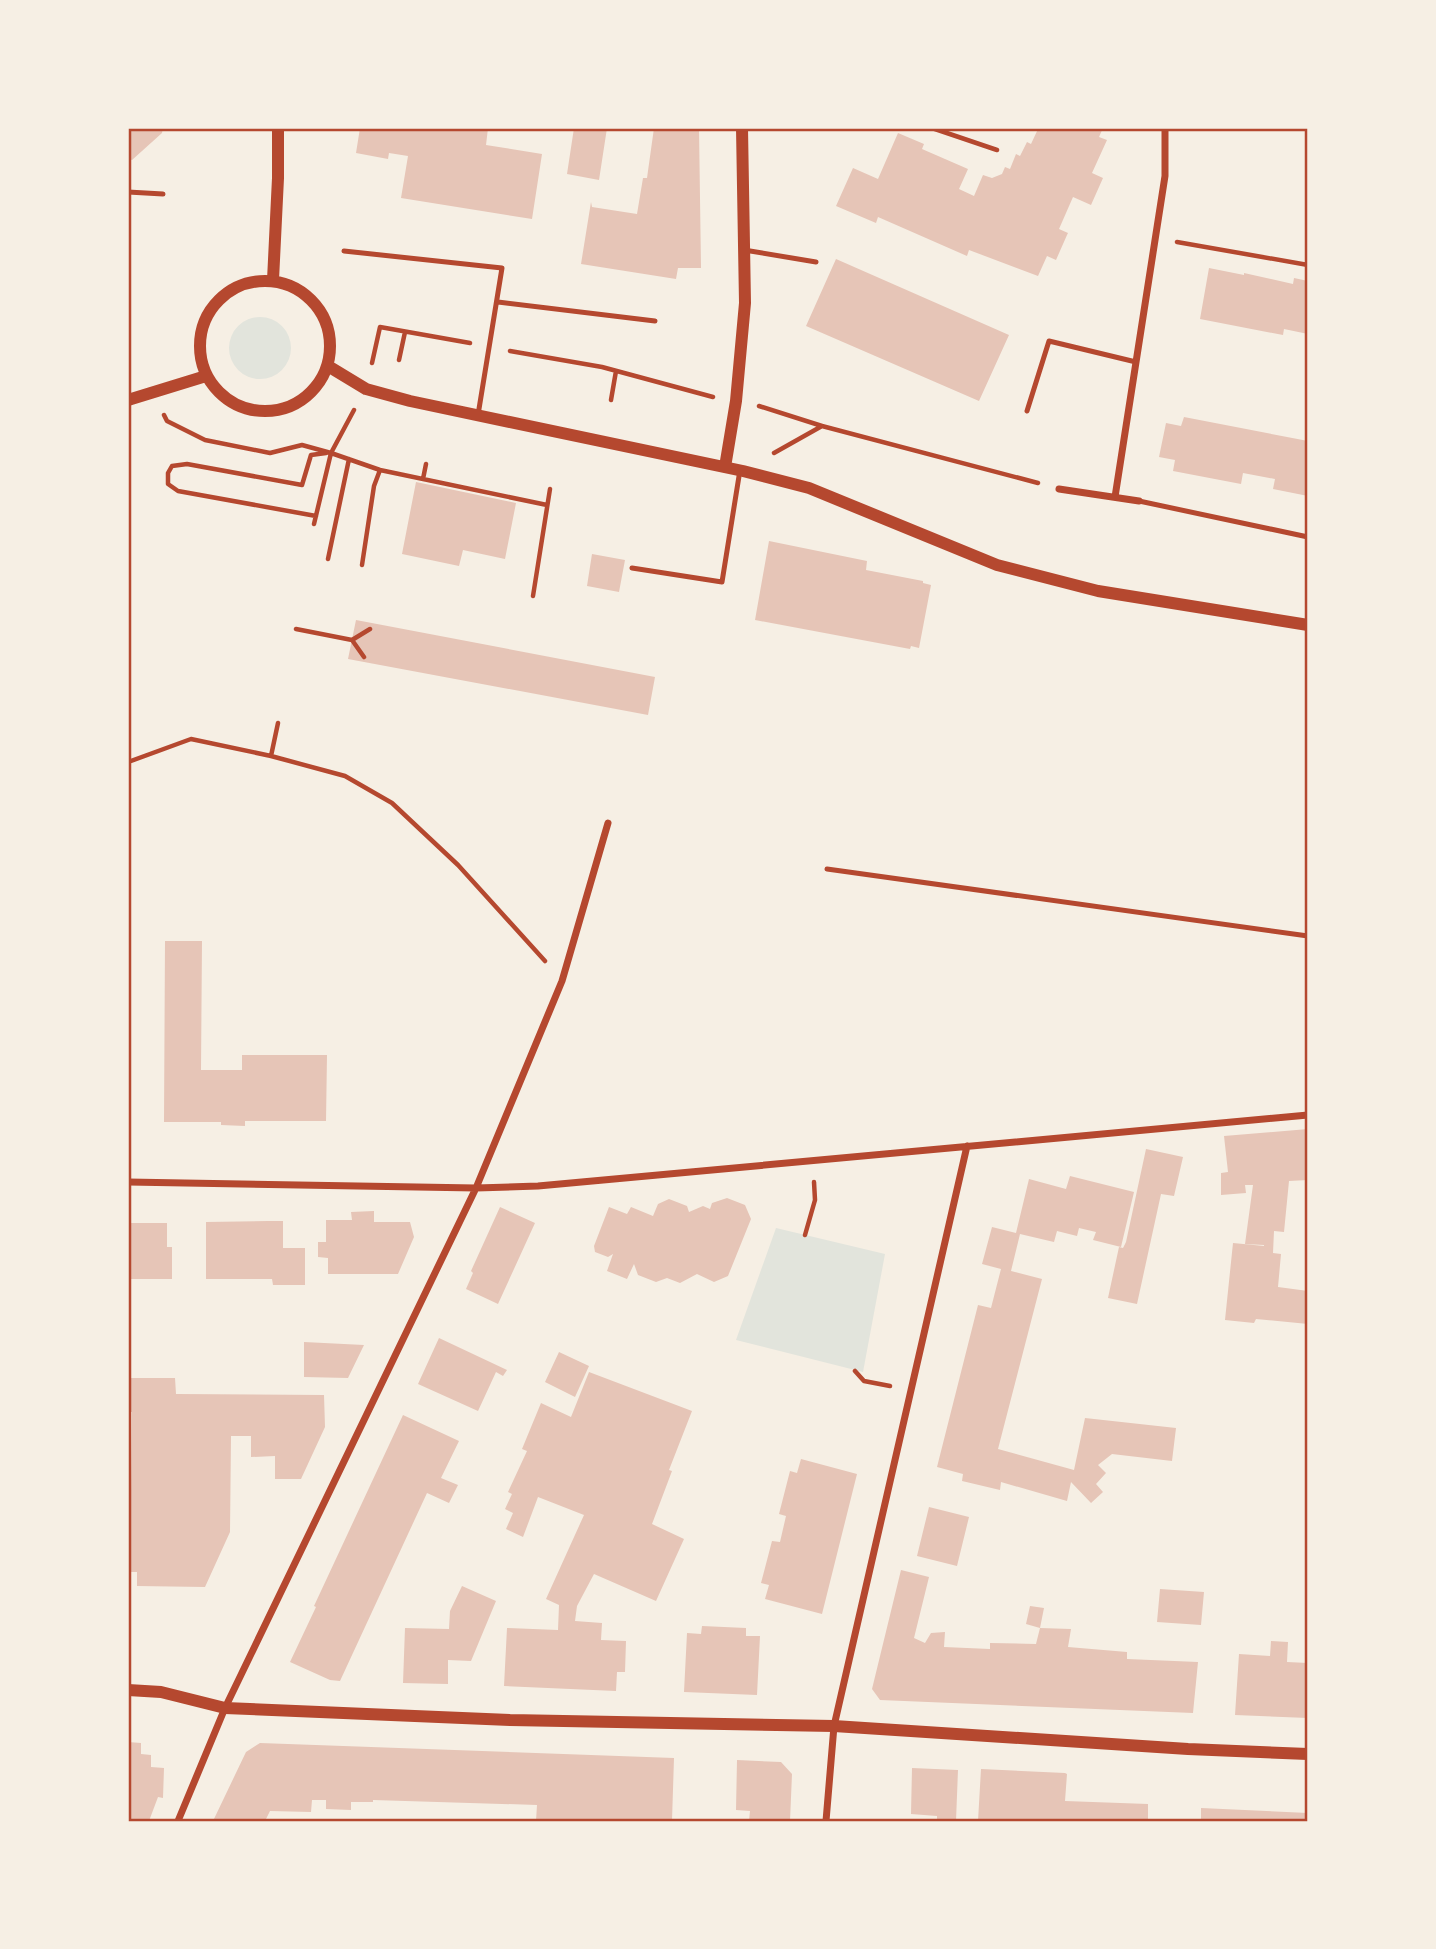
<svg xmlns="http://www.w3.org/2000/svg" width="1436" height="1949" viewBox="0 0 1436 1949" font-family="'Libre Baskerville',serif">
<rect width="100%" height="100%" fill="#f6efe4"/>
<path fill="#e2e4dc" d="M229 348a31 31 0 1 1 62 0a31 31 0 1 1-62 0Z
M776,1228L885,1254L863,1372L736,1340Z"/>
<path fill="#e6c5b7" d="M128,128H163L162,133L132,160L128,159Z
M360,128H488L486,145L542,154L532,219L401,198L408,156L389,153L388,159L356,153Z
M574,128H607L599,180L567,174Z
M654,128H699L701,268H678L676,279L581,264L591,202L592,207L637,214L643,178H647Z
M1044,128H1103L1099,137L1107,140L1092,173L1103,178L1091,205L1073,197L1059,229L1068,233L1067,235L1056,260L1047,256L1038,276L969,250L967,256L878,217L876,223L836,206L853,168L878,179L898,133L924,144L922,149L968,169L959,189L974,196L983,175L992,178L1002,174L1005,167L1010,169L1016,154L1020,156L1027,142L1031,144L1038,129L1042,131Z
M836,259L1009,335L979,401L806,326Z
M1209,268L1244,275V273L1293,284L1294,278L1308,281V334L1284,329L1283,335L1200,319Z
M1184,417L1308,441V496L1273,489L1275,479L1243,473L1241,484L1173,471L1175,460L1159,457L1166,423L1181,426Z
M416,482L516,503L505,559L463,550L459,566L402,554Z
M769,541L867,561L866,570L923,581V583L931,585L919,648L911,646L910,649L755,620Z
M592,554L625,560L619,592L587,586Z
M356,620L655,677L648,715L348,659Z
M165,941H202L201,1070H242V1055H327L326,1121H245V1126L221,1125V1122H164Z
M1308,1129V1180L1289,1181L1284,1232L1274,1231L1273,1253L1281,1254L1278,1287L1308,1291V1324L1256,1319L1254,1323L1225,1320L1233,1243L1264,1246V1245L1245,1244L1253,1185H1245L1246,1193L1221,1195V1173L1228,1172L1224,1136Z
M1146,1149L1183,1157L1174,1196L1161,1194L1137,1304L1108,1298L1119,1247L1123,1248L1126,1242Z
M1070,1176L1134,1192L1121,1247L1093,1240L1096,1232L1079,1228L1077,1236L1057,1231L1054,1242L1020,1234L1011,1271L1042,1279L998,1449L1074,1470L1085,1418L1176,1428L1172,1461L1112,1454L1098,1465L1106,1473L1096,1484L1103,1492L1091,1503L1071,1482L1067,1501L1001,1482L1000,1490L962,1481L963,1474L937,1467L978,1305L991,1308L1001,1269L982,1264L992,1227L1016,1233L1029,1179L1066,1189Z
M727,1198L745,1205L751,1219L728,1276L714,1282L697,1274L680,1283L667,1278L656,1282L638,1275L634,1264L627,1279L607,1271L613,1254L608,1257L595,1252L594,1246L609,1207L627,1214L631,1207L653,1216L658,1204L669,1199L687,1206L689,1212L703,1206L710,1209L712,1203Z
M500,1207L535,1223L498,1304L466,1289L473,1273L471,1271Z
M374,1211V1222H410L414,1237L398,1274H328V1258L318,1257V1242H326V1220H352L351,1212Z
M268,1221H283V1248H305V1285H273L272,1279H206V1222Z
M128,1223H167V1247H172V1279H128Z
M439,1338L507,1370L503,1376L496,1372L478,1411L418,1384Z
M304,1342L364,1345L348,1378L304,1377Z
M559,1352L589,1366L575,1397L545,1382Z
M589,1372L692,1411L669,1470L672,1471L652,1524L684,1539L656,1601L594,1574L577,1606L575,1621L602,1623L601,1640L626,1641L625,1672H617L616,1691L504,1686L507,1628L558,1630L559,1605L546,1599L584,1515L538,1497L523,1537L506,1529L513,1513L505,1509L512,1494L508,1492L527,1451L522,1449L541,1403L571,1417Z
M128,1378H175L176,1394L324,1395L325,1427L301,1479H275V1456L251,1457V1436H231L230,1532L205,1587L137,1586V1572H130L132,1412H128Z
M403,1415L459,1441L441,1478L458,1485L449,1503L427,1493L340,1681L330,1680L290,1662L316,1607L314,1606Z
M801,1459L857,1474L822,1614L765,1599L769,1585L761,1583L772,1541L780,1542L786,1516L779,1514L790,1471L797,1473Z
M929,1507L969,1517L957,1566L917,1556Z
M901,1570L929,1577L914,1638L925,1643L931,1633L945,1632L944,1647L990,1649V1643L1036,1644L1040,1628L1071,1629L1068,1647L1127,1652V1659L1198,1662L1193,1713L880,1700L872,1689Z
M462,1586L496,1601L471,1661L448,1660V1684L403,1683L405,1628L449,1629L450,1611Z
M1160,1589L1204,1592L1201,1625L1157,1622Z
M1030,1606L1044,1608L1040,1628L1026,1624Z
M702,1626L746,1628V1636H760L757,1695L684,1692L687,1633L701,1634Z
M1271,1641L1288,1642L1287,1662L1308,1663V1718L1235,1715L1239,1654L1270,1656Z
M128,1742L141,1743V1754L151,1755V1767L164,1768L163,1798L158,1797L149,1821H128Z
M260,1743L674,1758L672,1821H536L537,1805L373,1800V1802H351V1810L326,1809V1800H312L311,1812L270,1811L265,1821H213L246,1752Z
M737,1760L781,1762L792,1774L790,1821H749L750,1811L736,1810Z
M912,1768L958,1770L956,1821H937V1816L911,1814Z
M981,1769L1065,1773L1067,1774L1065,1801L1148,1804V1821H978Z
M1201,1808L1308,1813V1821H1201Z"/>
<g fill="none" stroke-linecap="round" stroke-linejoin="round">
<path stroke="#b5482f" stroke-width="4.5" d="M932,128L997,150
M1177,242L1308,265
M510,351L602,367L713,397
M399,360L405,332
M372,363L380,327L470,343
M611,400L616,371
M759,406L822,426
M164,415L167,421L205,440L270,453L302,445L331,453L380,470L547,505
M774,453L822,426L1038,483
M423,479L426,464
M316,516L178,491L168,484V473L172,466L187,464L302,485L311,455L326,453
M314,524L331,453L354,410
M328,559L349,459
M362,565L374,486L380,470
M533,596L550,489
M296,629L352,640
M364,657L352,640L370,629
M271,756L278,723
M128,762L191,739L271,756L345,776L392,803L458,865L545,961
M805,1235L815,1200L814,1182
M855,1371L864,1381L890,1386"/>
<path stroke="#b5482f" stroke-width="5" d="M128,192L163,194
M744,250L816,262
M344,251L502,268L478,415
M498,302L655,321
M1027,411L1049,341L1136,362
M1139,501L1308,537
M632,568L722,582L740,470
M827,869L1308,936"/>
<path stroke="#b5482f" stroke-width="7" d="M1059,489L1139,501
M1115,497L1165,176V128
M128,1182L476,1188L538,1186L1308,1115
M178,1821L225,1708L476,1188L562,981L608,823
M826,1821L834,1726L967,1146"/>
<path stroke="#b5482f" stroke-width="12" d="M273,280L278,178V128
M200 346a65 65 0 1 1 130 0a65 65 0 1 1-130 0Z
M328,366L366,389L410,401L743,471L809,488L997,565L1098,591L1308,625
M128,400L206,376
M725,467L736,401L745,303L742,128
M128,1690L161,1692L225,1708L510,1720L834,1726L1188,1749L1308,1754"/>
</g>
<rect width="1436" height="1949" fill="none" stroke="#f6efe4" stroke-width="259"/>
<rect x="130" y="130" width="1176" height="1690" fill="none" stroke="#b5482f" stroke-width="2.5"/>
</svg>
